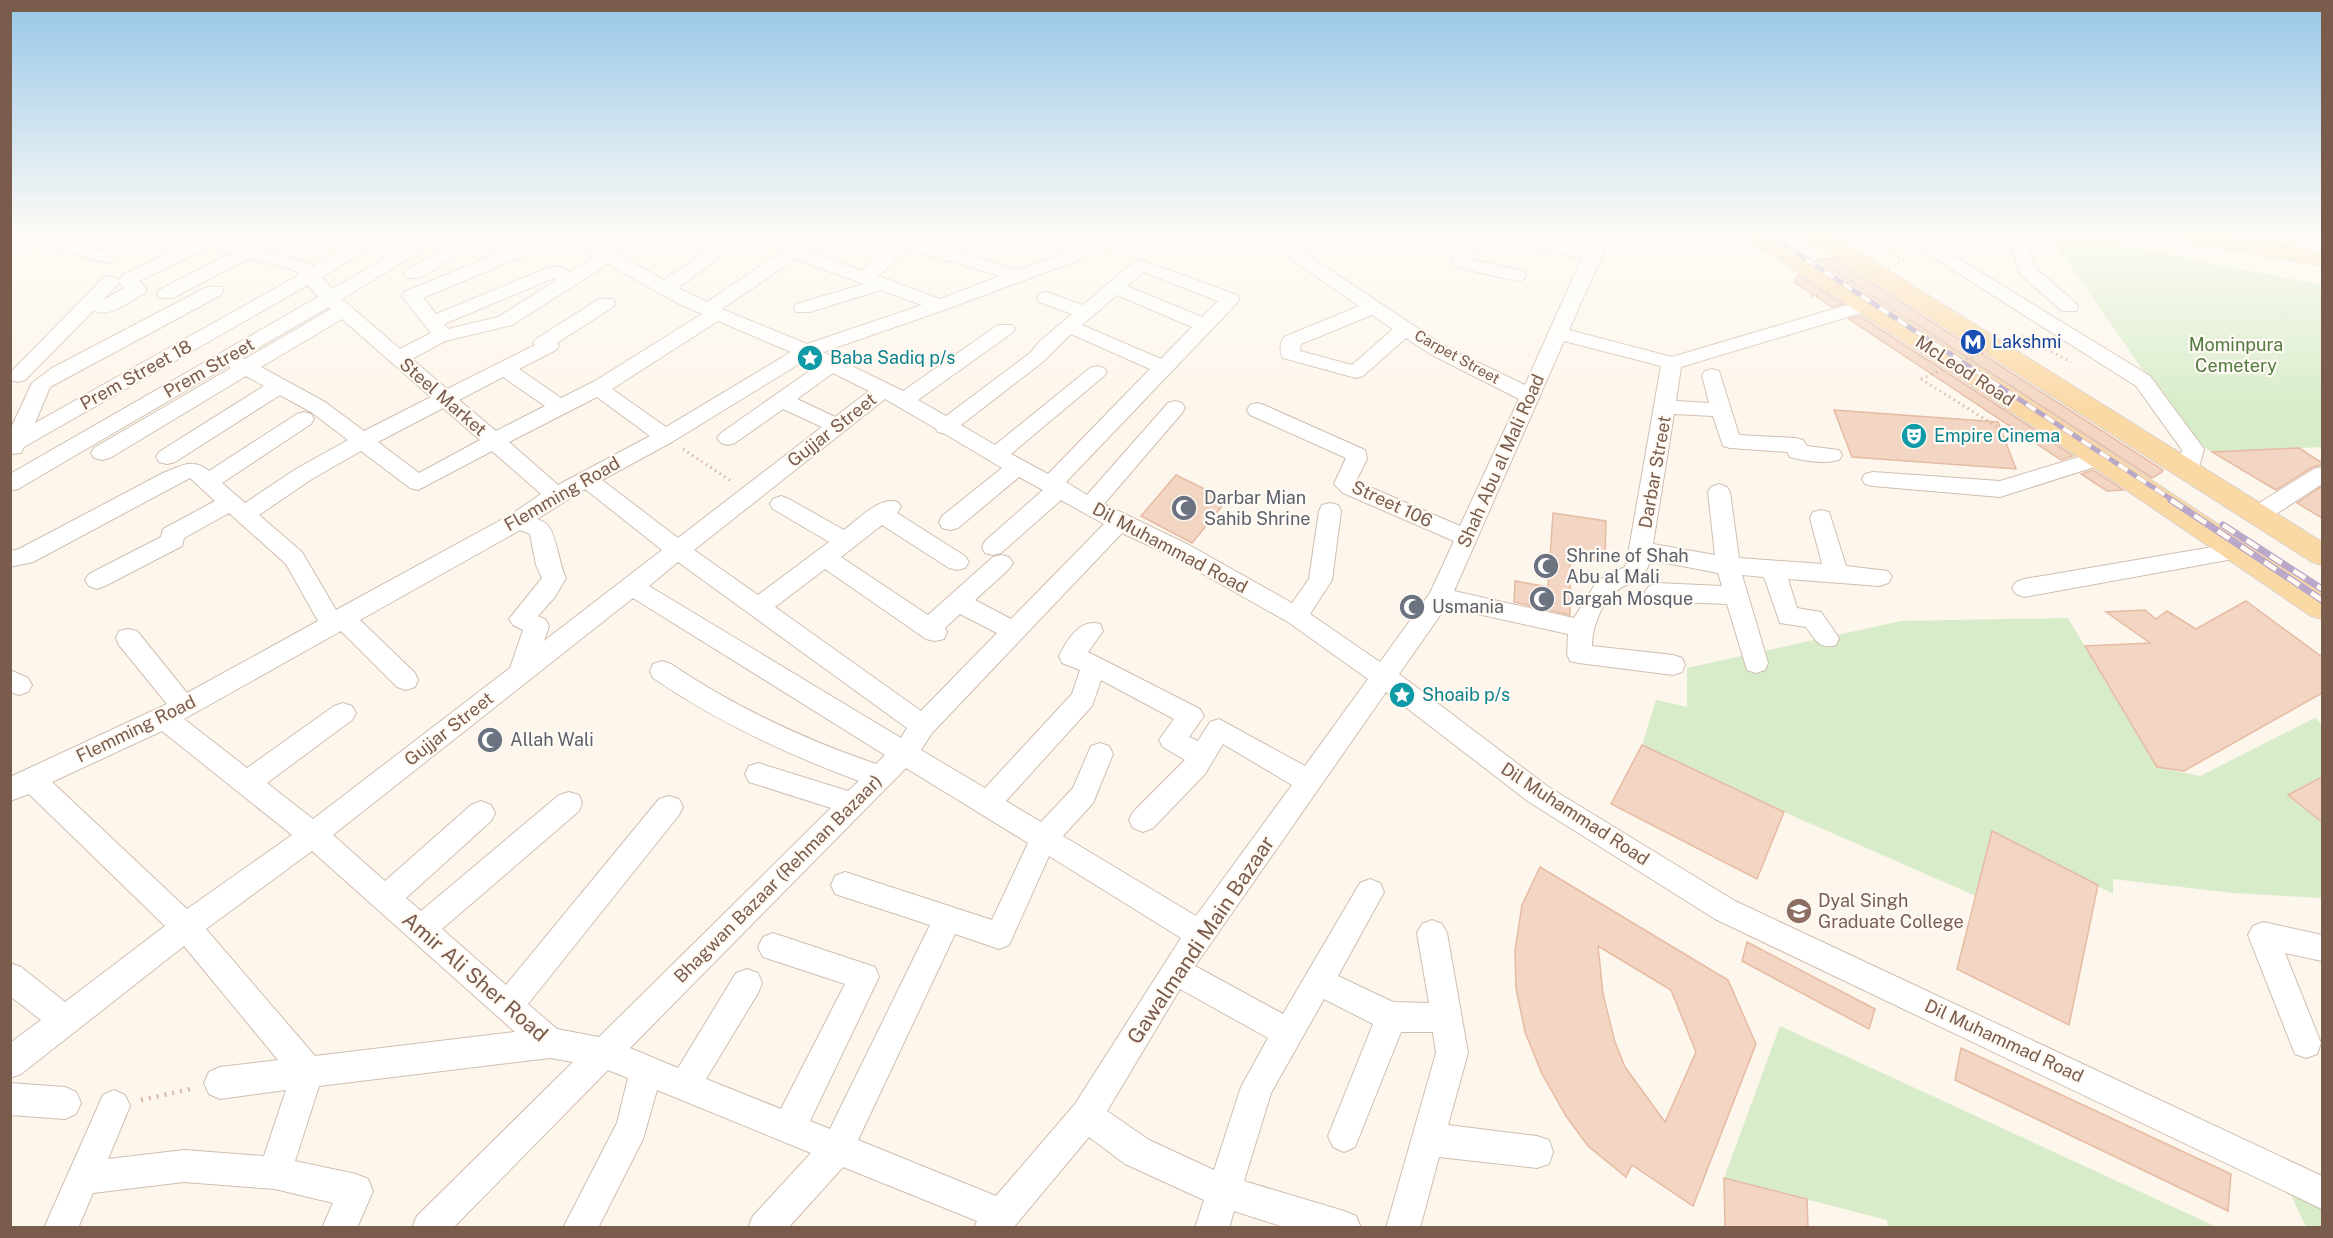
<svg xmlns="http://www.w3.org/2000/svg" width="2333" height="1238" viewBox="0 0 2333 1238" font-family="'Public Sans',sans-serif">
<rect width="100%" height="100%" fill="#fdf6ec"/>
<path fill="#d8ecc9" d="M2049,235H2067L2322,285V447L2212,452L2190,438Z
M2068,618L2157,767L2200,776L2315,718L2322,724V777L2288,795L2322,822V898L2233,893L2113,879V894L1992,832L1976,896L1784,812L1642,745L1656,700L1687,707V668L1901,621Z
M1780,1026L2217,1227H1888L1887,1220L1724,1178Z
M2281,1173L2322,1193V1227H2306Z"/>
<path fill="#f3d5c3" stroke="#e6bba3" stroke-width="1.5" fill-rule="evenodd" d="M1832,258L2163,470L2162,472L2152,478L1817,260Z
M1798,275L1843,304L1832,307L1794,282Z
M1860,316L2023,422L2073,456L2061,460L1849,319Z
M1834,410L1998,422L2016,469L1852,457Z
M2299,448L2322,463V465L2313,467L2276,490L2212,452Z
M2093,470L2123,490L2107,491L2081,474Z
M1176,475L1227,500L1192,543L1141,516Z
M2322,486V518L2297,503Z
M1553,513L1606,521L1605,562L1570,556V615L1514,602L1515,581L1548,587Z
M2246,601L2322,657V693L2184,771L2157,767L2085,646L2150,643L2106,612L2145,610L2156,619L2167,611L2196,629Z
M1642,745L1784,812L1757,879L1611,804Z
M2322,777V822L2288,795Z
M1992,831L2098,885L2069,1025L1957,969Z
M1540,867L1728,980L1756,1044L1693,1206L1632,1165L1626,1177L1588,1146L1566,1116L1542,1074L1525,1032L1516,988L1515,951L1522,905ZM1598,946L1671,990L1696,1052L1665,1122L1625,1067L1615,1042L1603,994Z
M1747,942L1875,1009L1869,1029L1742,961Z
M1961,1048L2231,1174L2228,1211L1955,1080Z
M1724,1178L1807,1199L1808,1227H1725Z"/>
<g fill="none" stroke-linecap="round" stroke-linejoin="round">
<g stroke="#d1beb0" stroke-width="2">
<path id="minor" d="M177,235H220L221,239L245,246L265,235H288L263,251L308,263L312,267L370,235H392L322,277L332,289L425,235H447L342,299L400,349L431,333L402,296L404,292L542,235H583L596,242L607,235H629L609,250L664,280L729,235H750L678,288L707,302L806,235H827L807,251L862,271L901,235H921L917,240L1018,270L1112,235H1138L1135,239L947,309L823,352L903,391L998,325H1012L1015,329L1012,333L918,400L946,416L1030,353L1040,341L1072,314L1039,302L1037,298L1039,294L1046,292L1083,305L1135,261L1141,260L1237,295L1239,299L1237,303L1066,482L1087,495L1168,403L1175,401L1182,403L1185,408L1182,413L1104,504L1189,545L1292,603L1309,579L1319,511L1322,505L1330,503L1338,505L1341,511L1332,580L1310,614L1380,662L1430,593L1454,541L1343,493L1334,484L1346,458L1250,415L1247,410L1250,405L1257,403L1264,405L1365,450L1367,459L1356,481L1460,526L1519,399L1432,355L1406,338L1363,376L1356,378L1283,358C1279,352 1280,343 1284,337L1359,306L1257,235H1278L1446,347L1525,385L1582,258L1510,242L1507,238L1509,235H1528L1587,248L1593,235H1611L1569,330L1672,357L1857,302H1871L1873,306L1871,310L1681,367L1676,401L1709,403L1702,375L1705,371L1712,369L1719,371L1739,435L1796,438L1803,440L1807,446L1839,450L1842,455L1839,460C1824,464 1805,461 1790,457L1787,452L1730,448L1723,446L1713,416L1674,414L1653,544L1715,555L1708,492L1711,487L1719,484L1727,487L1730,492L1739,558L1822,564L1810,518L1813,512L1821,510L1829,512L1846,566L1888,571L1892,577L1888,583L1880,586L1788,579L1797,608L1821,612L1839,638L1836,645C1819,650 1815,639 1806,627L1780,623L1764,577L1742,575L1768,663L1765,670L1756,673L1747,670L1727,604L1657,601L1649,598L1645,592L1649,586L1657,583L1722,586L1718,573L1651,560C1638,591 1630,577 1613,594C1600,607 1592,628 1592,646L1673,655L1682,658L1685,665L1682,672L1673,675L1579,663L1570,661L1567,654L1568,634L1446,607L1399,674L1547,786L1735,901L2322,1176V1209L1715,919L1529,802L1386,692L1195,966L1283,1014L1360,883L1370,879L1380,883L1384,892L1338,976L1393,1002L1429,1003L1417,933L1422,924L1432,920L1442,924L1447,933L1468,1053L1448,1125L1537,1136L1549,1140L1553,1152L1549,1164L1537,1168L1439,1157L1420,1228H1386L1436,1053L1433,1032H1401L1355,1147L1344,1152L1333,1147L1328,1136L1373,1024L1324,999L1271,1093L1244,1181L1344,1211L1356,1216L1361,1228H1287L1234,1211L1229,1228H1195L1204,1200L1125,1164L1089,1137L1013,1228H974L977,1221L843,1167L788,1228H748L753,1216L811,1153L657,1090L643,1139L598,1228H563L617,1123L628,1078L608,1070L453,1228H412L417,1216L573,1062L550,1058L319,1086L295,1161L356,1174L368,1179L373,1191L357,1228H322L333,1203L275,1189L184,1182L93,1193L78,1228H44L103,1095L114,1090L125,1095L130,1106L108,1159L184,1150L264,1156L286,1090L220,1099L209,1094L204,1083L209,1072L220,1067L278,1060L184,946L21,1074L10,1078V1043L41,1020L10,996V963L21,967L65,1002L165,926L29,794L10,801V777L167,704L119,645L116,638L119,631L128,629L137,631L187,693L318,621L286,564L229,513L184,538L182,546L105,586L97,589L89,586L85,580L89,574L161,537L163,529L215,501L190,478L33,562L10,567V551L19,549L163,473C181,466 193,457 209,471L297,414L304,412L311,414L314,419L311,424L222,483L245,503L296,469L348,440L311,412L280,395L175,462L167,464L159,462L156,457L159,452L264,386L246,376L110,458L102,460L94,458L91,453L94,448L231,368L228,366L18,489L10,491V474L318,297L308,285L24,447L21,453L10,454V430L32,383L52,368L207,287H221L223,291L221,295L50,387L35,423L299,275L296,271L249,258L173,298H159L157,294L159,290L231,253L209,247L139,281L147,289L145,293C131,300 107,320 94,310L25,380L18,382L11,380V372L103,278L110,276L118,280L124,274L191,242L180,239ZM564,239L595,256L570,272L562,267H550L436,314L423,298ZM908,249L1000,276L940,299L878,276ZM795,259L864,284L796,304L794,308L796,312H810L881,290L922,305L807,344L722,309ZM608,264L679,304L702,314L595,381L561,398L519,369L556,350L559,346L557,343L613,307L615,303L613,299H599L536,339L533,343L535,345L447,389L412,359L445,341L512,325ZM1143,272L1218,301L1202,317L1127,286ZM554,278L557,280L498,317L448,329L444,324ZM119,283L125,288L103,300ZM1117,295L1192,327L1161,359L1082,325ZM329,307L331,309L245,359L242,357ZM1372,315L1393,329L1352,365L1300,351L1301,344ZM342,319L431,397L364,431L325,402L261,367ZM718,321L791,352L666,427L612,389ZM1071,334L1150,369L1048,474L1011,454L1104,376L1107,372L1104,368L1097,366L1090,368L995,445L961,425L1044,361ZM1564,341L1661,366L1627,560L1625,567L1597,581L1574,618L1454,591ZM807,359L818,365L721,433L717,438L721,443L728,445L735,443L783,409L822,427L678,538L602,480L672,442ZM833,373L869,391L835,417L797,399ZM503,377L545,406L496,431L459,400ZM597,397L650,436L558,485L509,442ZM885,399L935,428L938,432L945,434L1002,468L942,516L939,522L942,528L950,530L958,528L1019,477L1043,490L985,541L982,547L985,553L993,555L1001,553L1061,500L1104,524L1011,619L975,600L1009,569L1013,563L1009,557L1001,555L993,557L928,615L841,557L882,525L949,568L957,570L965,568L969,562L965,556L897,513L901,507L898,502C879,496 859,519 844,530L789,499L781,496L773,499L770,504L773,509L829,542L758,595L694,550ZM443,408L480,440L419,473L378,442ZM361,451L410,488L418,490L492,451L541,494L512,514L336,610L302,552L259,515L312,479ZM585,489L662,550L544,641L549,626L546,620L538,616L554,598L566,578C559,564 557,538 549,527C547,523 542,521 537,519ZM520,530L530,534L536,565L542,578L509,619L513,625L523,630L510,668L313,819L267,783L352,720L356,713L352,706L343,703L334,706L247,768L184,719L341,631L397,687L406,690L415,687L418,680L415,673L360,620ZM1122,533L1173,557L1288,622L1368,679L1305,766L1219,719L1210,722L1198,741L1189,737L1204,716L1200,709L1088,652L1103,631L1100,624C1080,618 1067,640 1059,656L1062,663L1080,670L1072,694L985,788L921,750L932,733ZM678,562L907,728L901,738L649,586ZM825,569L926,639L935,641L944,639L947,632L945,628L960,614L997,633L921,711L775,607ZM633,598L885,755L876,764C803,739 735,707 671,664L662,661L653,664L650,671L653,678C718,722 786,754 859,781L848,791L758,763L749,766L745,774L749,782L831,808L599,1037L557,1029L528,1004L679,815L683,807L679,799L669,796L659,799L506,985L442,929L579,811L582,803L579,795L569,792L559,795L421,911L406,898L491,821L495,813L491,805L481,801L471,805L385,881L333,835ZM1101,680L1174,719L1159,740L1163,747L1185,760L1133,812L1129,820L1133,828L1143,832L1153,828L1205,774L1223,744L1292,785L1196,916L1063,836L1093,803L1113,754L1109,746L1100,743L1091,746L1073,788L1041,822L1006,801L1092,706ZM162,731L292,835L187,909L52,782ZM906,768L1028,843L992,920L845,872L835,876L831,885L835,894L930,925L830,1129L810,1121L879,977L875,967L773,933L763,937L758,947L763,957L845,984L781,1109L706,1079L758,993L762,983L758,973L747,969L736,973L678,1068L630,1048ZM312,851L515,1032L315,1056L206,929ZM1049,856L1181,938L1075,1104L996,1196L858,1140L955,934L999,949L1009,945ZM1180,989L1268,1038L1241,1087L1214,1170L1149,1140L1107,1111Z
M300,235H345L342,239L325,246L303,239Z
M469,235H491L420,278H406L404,274L406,270Z
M1461,235H1479L1472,260L1524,271L1526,275L1524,279L1517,281L1456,267L1453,263Z
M1898,235H1920L2150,376L2204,449L2197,475L2189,477L2181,475L2178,470L2182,450L2136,386Z
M2008,235H2026L2035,268L2076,303L2078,307L2076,311H2062L2020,274Z
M51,236L113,254L116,258L113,262L107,263L50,246L10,253V243Z
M2099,451L2107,453L2110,458L2107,463L2000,497L1873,486L1865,484L1862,479L1865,474L1873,472L2000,481Z
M2322,467V484L2267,520L2259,522L2251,520L2248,514L2251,508L2314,469Z
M2236,543L2244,545L2247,551L2244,557L2024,597L2016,594L2012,588L2016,582L2024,579Z
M10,670L28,678L32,685L28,692L19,695L10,692Z
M2263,922L2322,935V961L2285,953L2321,1043L2317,1054L2306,1058L2295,1054L2248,935L2253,926Z
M10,1083L65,1087L76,1092L81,1103L76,1114L65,1119L10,1115Z"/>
</g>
<g stroke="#dad1cd" stroke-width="2">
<path id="major" d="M1746,235H1773L2042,408L2322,593V619L2311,616L2024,420L1749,240Z
M1805,235H1832L2322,542V565L2312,562L1808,240Z
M2177,235H2227L2322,252V266L2188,242L2180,240Z"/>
</g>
<path stroke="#d9b8a5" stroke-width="3" stroke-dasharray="1.5 4" stroke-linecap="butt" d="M1872,235L1905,260
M2022,336L2071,362
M1921,379L2002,430L2012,425
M683,449L731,481"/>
<path stroke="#d9b8a5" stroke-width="4.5" stroke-dasharray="2 6" stroke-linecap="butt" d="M141,1100L195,1088"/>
<use href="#minor" fill="#fff" fill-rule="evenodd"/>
<use href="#major" fill="#fbd9a5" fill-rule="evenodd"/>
<g stroke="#b9a8c9" stroke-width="5">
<path id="rail-far1" d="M1769,235L2174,501"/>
</g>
<g stroke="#b9a8c9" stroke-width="7">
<path id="rail" d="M2171,500L2322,600
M2223,525L2322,589"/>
</g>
<use href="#rail-far1" stroke="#fffaf3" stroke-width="4" stroke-dasharray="11" stroke-linecap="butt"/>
<use href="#rail" stroke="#fffaf3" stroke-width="4.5" stroke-dasharray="14" stroke-linecap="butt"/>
<path stroke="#d9b8a5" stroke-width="3" stroke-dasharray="1.5 4" stroke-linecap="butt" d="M1811,297L1905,260
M1921,379L2022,336"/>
</g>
<linearGradient id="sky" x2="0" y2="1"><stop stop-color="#97c7e8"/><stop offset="0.57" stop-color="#fefbf6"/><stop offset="1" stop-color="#fefbf6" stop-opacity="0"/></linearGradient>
<rect width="2333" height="409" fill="url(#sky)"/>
<defs>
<g id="metro-disc" transform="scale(1.35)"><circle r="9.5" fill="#1a4fb4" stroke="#fffaf3"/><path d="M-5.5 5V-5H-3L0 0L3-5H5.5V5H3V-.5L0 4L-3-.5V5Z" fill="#fff"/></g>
<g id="sight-disc" transform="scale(1.35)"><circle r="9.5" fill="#0f9aa8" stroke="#fffaf3"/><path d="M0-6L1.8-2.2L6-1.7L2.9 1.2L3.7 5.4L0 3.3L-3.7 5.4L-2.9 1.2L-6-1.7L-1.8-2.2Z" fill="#fff"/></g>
<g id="theatre-disc" transform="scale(1.35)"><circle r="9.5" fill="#0f9aa8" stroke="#fffaf3"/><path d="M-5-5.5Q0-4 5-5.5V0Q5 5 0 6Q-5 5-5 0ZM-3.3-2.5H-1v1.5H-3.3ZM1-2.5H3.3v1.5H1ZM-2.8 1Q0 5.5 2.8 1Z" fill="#fff"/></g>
<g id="mosque-disc" transform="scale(1.35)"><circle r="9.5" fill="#6b7280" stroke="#fffaf3"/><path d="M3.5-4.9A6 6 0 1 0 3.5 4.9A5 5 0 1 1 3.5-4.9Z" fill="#fff"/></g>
<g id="university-disc" transform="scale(1.35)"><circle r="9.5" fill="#8d6e63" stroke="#fffaf3"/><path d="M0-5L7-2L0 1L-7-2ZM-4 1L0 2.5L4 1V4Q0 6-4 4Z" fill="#fff"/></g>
</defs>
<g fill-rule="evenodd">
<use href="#metro-disc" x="1973" y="342"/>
<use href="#sight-disc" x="810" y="358"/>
<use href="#theatre-disc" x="1914" y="436"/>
<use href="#mosque-disc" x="1184" y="508"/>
<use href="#mosque-disc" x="1546" y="566"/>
<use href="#mosque-disc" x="1542" y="599"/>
<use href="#mosque-disc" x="1412" y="607"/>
<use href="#sight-disc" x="1402" y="695"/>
<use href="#mosque-disc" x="490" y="740"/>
<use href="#university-disc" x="1799" y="911"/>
</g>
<g text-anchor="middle" stroke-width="4.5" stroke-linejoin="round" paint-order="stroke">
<g font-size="15" fill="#7a5c4d" stroke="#fffaf3">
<text transform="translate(1457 357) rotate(29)" y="5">Carpet Street</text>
</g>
<g font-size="18" fill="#164399" stroke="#fffaf3" text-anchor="start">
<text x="1992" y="348">Lakshmi</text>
</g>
<g font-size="18" fill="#537a41" stroke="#fffaf3">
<text x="2236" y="351">Mominpura<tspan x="2236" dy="21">Cemetery</tspan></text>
</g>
<g font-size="18" fill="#0d838f" stroke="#fffaf3" text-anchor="start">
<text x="830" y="364">Baba Sadiq p/s</text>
<text x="1934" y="442">Empire Cinema</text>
<text x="1422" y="701">Shoaib p/s</text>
</g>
<g font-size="18" fill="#7a5c4d" stroke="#fffaf3">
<text transform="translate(209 368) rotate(-30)" y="6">Prem Street</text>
<text transform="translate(1965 371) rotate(33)" y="6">McLeod Road</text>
<text transform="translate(136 375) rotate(-29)" y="6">Prem Street 18</text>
<text transform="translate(443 397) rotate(41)" y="6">Steel Market</text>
<text transform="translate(832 430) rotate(-38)" y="6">Gujjar Street</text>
<text transform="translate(1501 461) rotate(-66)" y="6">Shah Abu al Mali Road</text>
<text transform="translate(1655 472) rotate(-80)" y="6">Darbar Street</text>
<text transform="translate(562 494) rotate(-30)" y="6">Flemming Road</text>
<text transform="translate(1392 504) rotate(25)" y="6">Street 106</text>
<text transform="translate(1170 548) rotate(28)" y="6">Dil Muhammad Road</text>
<text transform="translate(136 729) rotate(-26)" y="6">Flemming Road</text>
<text transform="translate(449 729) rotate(-38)" y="6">Gujjar Street</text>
<text transform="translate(1575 814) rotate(33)" y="6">Dil Muhammad Road</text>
<text transform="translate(778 879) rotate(-45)" y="6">Bhagwan Bazaar (Rehman Bazaar)</text>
<text transform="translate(2004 1041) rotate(25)" y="6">Dil Muhammad Road</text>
</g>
<g font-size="18" fill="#5b616d" stroke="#fffaf3" text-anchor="start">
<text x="1204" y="504">Darbar Mian<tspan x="1204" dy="21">Sahib Shrine</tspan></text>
<text x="1566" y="562">Shrine of Shah<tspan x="1566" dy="21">Abu al Mali</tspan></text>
<text x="1562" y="605">Dargah Mosque</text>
<text x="1432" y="613">Usmania</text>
<text x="510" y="746">Allah Wali</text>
</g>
<g font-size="18" fill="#785e54" stroke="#fffaf3" text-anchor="start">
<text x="1818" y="907">Dyal Singh<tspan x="1818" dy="21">Graduate College</tspan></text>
</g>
<g font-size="21" fill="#7a5c4d" stroke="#fffaf3">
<text transform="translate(1201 940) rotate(-56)" y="7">Gawalmandi Main Bazaar</text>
<text transform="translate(475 977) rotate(41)" y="7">Amir Ali Sher Road</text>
</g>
</g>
<rect width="2333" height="1238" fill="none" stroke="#7a5c4d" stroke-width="24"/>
</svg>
